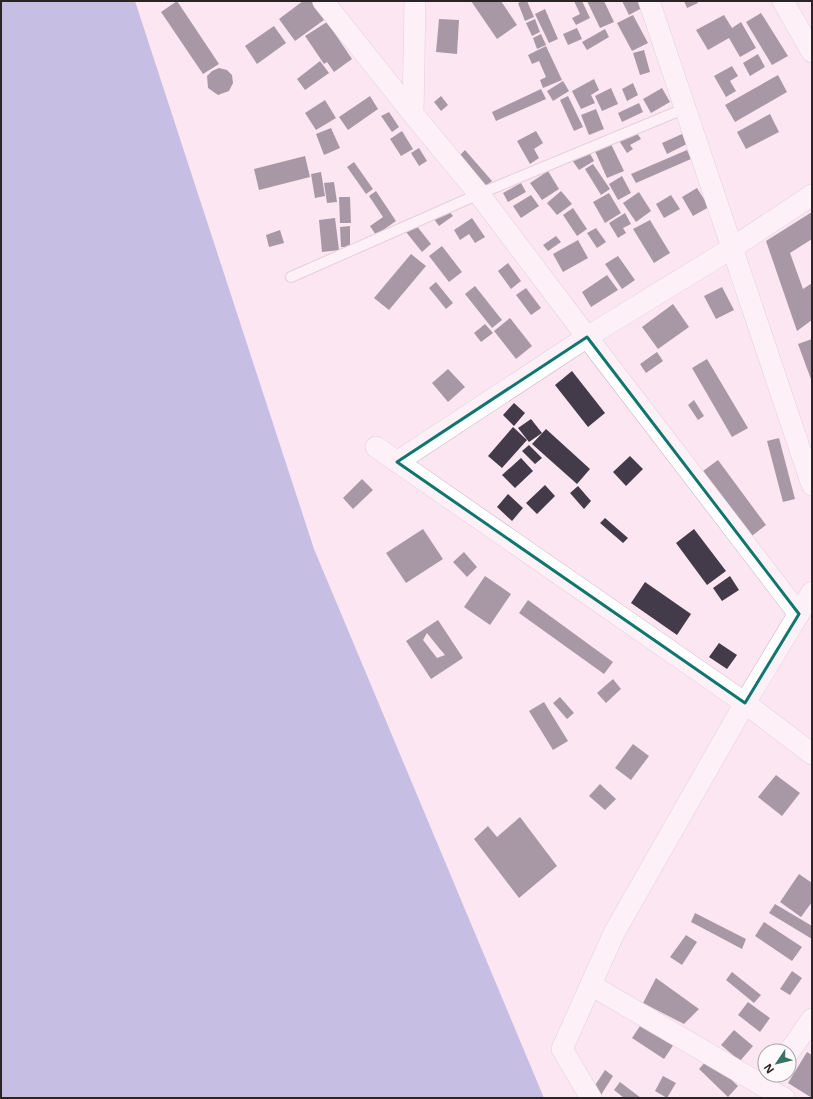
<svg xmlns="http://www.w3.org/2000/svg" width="813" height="1099" viewBox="0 0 813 1099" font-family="'Open Sans',sans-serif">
<rect width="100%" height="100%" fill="#fce6f1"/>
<path fill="#8691d2" d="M1,1H135L314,549L544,1098H1Z"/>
<path fill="#443b4a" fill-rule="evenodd" d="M177,1L219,64L203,74L161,12Z
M303,1H316L328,17L295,41L279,19Z
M471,1H501L517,25L497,39Z
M523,1H527L534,17L525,21L518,3Z
M574,1H582L590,18L576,25L572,18L580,14Z
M587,1H604L614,22L600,28Z
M622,1H639L642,8L629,15Z
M684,1H697L698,3L687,8Z
M545,9L558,39L549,43L535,14Z
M761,13L788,56L772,65L746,22Z
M633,15L648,43L632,51L617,23Z
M724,15L732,28L741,22L756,48L740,57L729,38L708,50L696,30Z
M439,19L459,20L457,54L436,52Z
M535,19L540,32L532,36L526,23Z
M327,22L352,59L334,72L327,62L324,64L305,36Z
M274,26L286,43L257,64L245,46Z
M577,28L582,39L568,45L563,34Z
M605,29L609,37L587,50L582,42Z
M541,34L546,45L537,49L533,38Z
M546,46L562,80L543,88L540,80L546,77L539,61L532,64L528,55Z
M644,50L650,72L640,75L633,53Z
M758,54L765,67L750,76L743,63Z
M320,61L329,73L305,90L297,79Z
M732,66L738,76L730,81L736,91L726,97L714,76Z
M219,68L227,70L232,75L233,83L229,91L218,95L208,88L207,76L212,71Z
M778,75L787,92L735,122L725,105Z
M594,79L599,90L591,95L595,103L581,109L572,91Z
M563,81L569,91L553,101L547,91Z
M633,83L638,95L627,101L622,89Z
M611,88L618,104L602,111L595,96Z
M662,88L670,102L651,113L643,99Z
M541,89L546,99L496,121L492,112Z
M370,96L378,109L348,130L339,117Z
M441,96L448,105L441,111L434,102Z
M568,96L583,127L574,131L560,100Z
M325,100L336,118L316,130L305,113Z
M639,103L643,112L622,122L618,113Z
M596,109L604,129L589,135L581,115Z
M389,112L399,127L392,132L381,116Z
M770,114L779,132L746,149L737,132Z
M331,128L340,148L324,155L316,134Z
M634,129L641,139L630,145L633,149L627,153L618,139Z
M402,131L413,149L401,156L390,139Z
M536,131L543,143L534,149L539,158L530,164L517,141Z
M682,134L687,144L667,154L662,143Z
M610,142L624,171L607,178L594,149Z
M419,148L427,161L419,166L411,153Z
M465,150L492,181L482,189L456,159Z
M588,150L594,161L579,170L572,160Z
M687,150L691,159L636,183L631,174Z
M305,156L310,177L259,190L254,169Z
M354,162L373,189L366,194L347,167Z
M593,164L610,189L601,195L585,169Z
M548,171L559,189L542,200L530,183Z
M321,172L325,196L315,198L311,174Z
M622,176L631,193L618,200L609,184Z
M334,182L337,202L327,203L324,183Z
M521,183L526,192L508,202L503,193Z
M697,188L709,207L693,216L682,197Z
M376,191L396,221L376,235L370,226L383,217L369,196Z
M561,191L572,204L557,215L547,203Z
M639,192L651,211L636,222L623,203Z
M609,193L621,213L605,223L593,202Z
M531,195L539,206L521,218L513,206Z
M671,195L680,209L664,218L656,204Z
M339,197H350L351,223H340Z
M573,208L587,229L577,236L563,215Z
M448,210L453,216L439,226L434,219Z
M812,212V239L790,253L803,289L812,283V320L797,331L766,241Z
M625,213L631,224L623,228L626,233L618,238L609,223Z
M335,218L339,250L322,252L319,220Z
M472,218L485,237L475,243L469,234L460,240L454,230Z
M650,220L670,253L654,263L633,229Z
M416,225L431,244L422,252L406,232Z
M350,226V247H341L340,227Z
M596,228L606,242L597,248L587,233Z
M280,230L284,243L269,247L266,235Z
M556,236L561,242L548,251L543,245Z
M578,240L588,258L563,272L553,254Z
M442,246L462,272L449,282L429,256Z
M411,254L426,266L389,310L374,298Z
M618,256L635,280L622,289L605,264Z
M508,263L521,281L511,289L498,271Z
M607,275L618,290L591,307L582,292Z
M436,282L453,303L446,309L429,288Z
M475,286L502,320L492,328L465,294Z
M722,287L734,310L716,319L704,296Z
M526,288L541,308L531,315L516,295Z
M673,304L689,327L658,349L642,327Z
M510,318L532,346L516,359L494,331Z
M485,324L493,333L481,342L474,333Z
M812,339V382L798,344Z
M657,352L663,361L646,373L640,364Z
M707,359L748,428L732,437L692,368Z
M448,369L465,387L448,402L432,383Z
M572,371L605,413L588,427L555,385Z
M694,400L704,416L698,420L688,405Z
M514,403L525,413L514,426L503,415Z
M531,419L542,433L529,442L518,428Z
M513,427L527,440L502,468L488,456Z
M546,429L590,469L577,484L532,444Z
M779,438L795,499L783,502L767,441Z
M529,445L542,458L535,464L522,451Z
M630,456L643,469L626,486L613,472Z
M521,458L533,471L515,488L502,475Z
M718,460L766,525L748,539L699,474Z
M362,479L373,490L353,509L343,498Z
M545,485L555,496L537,514L526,503Z
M578,486L591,501L584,509L570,493Z
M508,494L523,508L512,521L497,507Z
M605,518L628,538L623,543L600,523Z
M423,529L443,559L406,583L386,553Z
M694,529L726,571L707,585L676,543Z
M464,552L477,567L467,577L453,562Z
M485,576L511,594L490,625L464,607Z
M730,576L739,590L722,601L713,588Z
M645,582L691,614L677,635L631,603Z
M528,600L613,662L604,674L519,613Z
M438,620L463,658L431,679L406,641ZM427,633L439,648L445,655L437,658L423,640Z
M719,643L737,655L727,669L709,657Z
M613,679L621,689L606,703L597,693Z
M560,697L574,713L567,719L553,703Z
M544,702L568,741L553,750L529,711Z
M633,744L649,756L631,780L615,768Z
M776,775L800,793L782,816L758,797Z
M600,784L616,799L605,810L589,796Z
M520,817L557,866L519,898L474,839L488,826L497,837Z
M799,874L812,883V902L801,917L780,902Z
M775,904L812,926V939L769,913Z
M695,913L746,939L742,949L691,922Z
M764,922L802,947L792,961L755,936Z
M686,935L697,942L682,965L670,957Z
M792,971L802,978L790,995L780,989Z
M732,972L761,995L754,1003L726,980Z
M656,978L699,1009L684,1024L643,1003Z
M748,1002L770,1018L760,1032L738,1015Z
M642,1023L674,1044L664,1059L632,1038Z
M734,1030L753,1046L740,1061L721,1045Z
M807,1052L812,1055V1098L788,1083Z
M709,1058L738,1086L728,1097L699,1069Z
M605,1070L613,1076L601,1095L592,1090Z
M663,1076L676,1083L667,1098L655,1091Z
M620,1082L641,1098H624L614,1090Z"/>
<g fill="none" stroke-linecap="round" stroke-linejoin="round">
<g stroke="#c9b5bf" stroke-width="12">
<path id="lane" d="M291,277L479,194L686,108"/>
</g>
<g stroke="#c9b5bf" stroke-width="22">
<path id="street" d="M323,1L413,114
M415,1L413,114L479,194L587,337L799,614
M649,1L812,485
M783,1L812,52
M376,447L745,703L812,754
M397,462L587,337L732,248L812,195
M591,985L784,1098
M789,1052L812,1019
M591,1098L562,1049L614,933L745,703L812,592"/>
</g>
<use href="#lane" stroke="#fff" stroke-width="10"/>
<use href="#street" stroke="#fff" stroke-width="21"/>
</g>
<path d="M0 0H813V1099H0ZM587,337L799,614L745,703L397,462Z" fill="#fce6f1" fill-opacity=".55" fill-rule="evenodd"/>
<path fill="none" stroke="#0f766e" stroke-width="3" stroke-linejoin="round" d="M587,337L799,614L745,703L397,462Z"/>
<rect width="813" height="1099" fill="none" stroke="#2b2427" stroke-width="4"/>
<g transform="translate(777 1063) rotate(235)"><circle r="19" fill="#fef9fb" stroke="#aaa4a6"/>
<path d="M0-3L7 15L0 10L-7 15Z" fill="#357462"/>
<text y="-6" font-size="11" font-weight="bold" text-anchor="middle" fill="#2b2427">N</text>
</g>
</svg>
